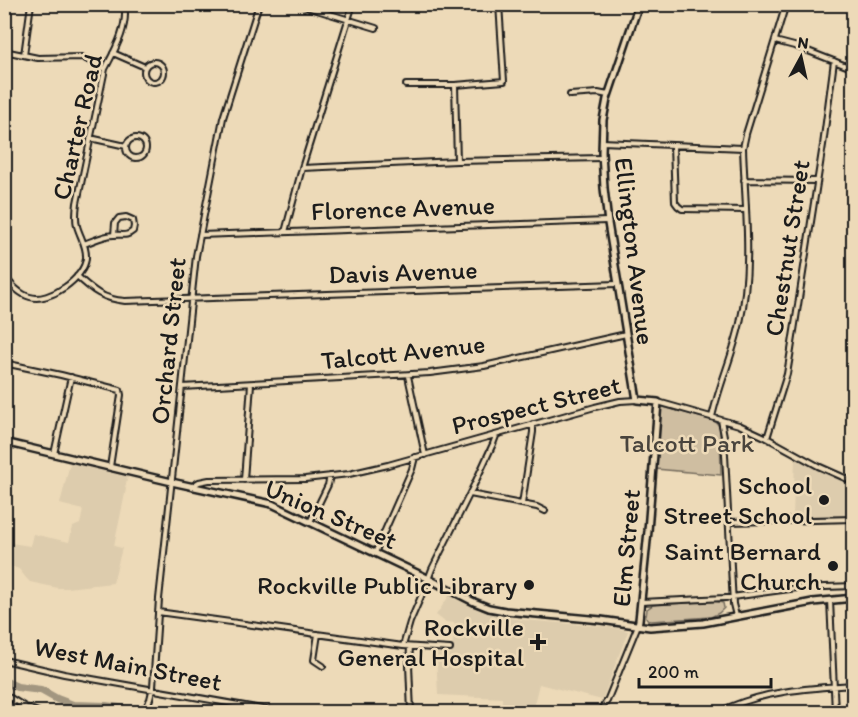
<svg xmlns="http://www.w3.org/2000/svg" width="858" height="717" viewBox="0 0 858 717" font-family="Itim,sans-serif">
<rect width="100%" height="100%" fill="#eddab8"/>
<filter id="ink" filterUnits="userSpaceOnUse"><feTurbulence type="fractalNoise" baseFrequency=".0167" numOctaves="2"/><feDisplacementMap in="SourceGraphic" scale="12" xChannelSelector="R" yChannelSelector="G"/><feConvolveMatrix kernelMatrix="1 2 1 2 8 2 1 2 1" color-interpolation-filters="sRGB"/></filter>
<g filter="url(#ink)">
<path fill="#ddccad" d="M795,458L853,485V516H793Z
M70,463L128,477L125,487L126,489L114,546L122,548L113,583L66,588H58L30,582L26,578L19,569L5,564V542L30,546L33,534L69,542L73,527L80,524L83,510L60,504Z
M449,596L481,611L502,617L524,620L610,627L628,631L602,700L539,684L533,708L502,707V698L438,695L436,653L451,654L455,623L445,622L436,615Z"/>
<path fill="#cfbea1" stroke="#766d5e" stroke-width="1.5" d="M663,407L712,420L717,423L720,428L721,475L656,469L660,410Z
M715,601L723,603L724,608L719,613L711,617L651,621L648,620L646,617L647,609L653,605Z"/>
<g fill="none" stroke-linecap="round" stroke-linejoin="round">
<path stroke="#a29680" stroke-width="8" d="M4,681L17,687L41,690L57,699L73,705L106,706L139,711L175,709L195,712"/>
<g stroke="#1c1c1c" stroke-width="8">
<path id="street" d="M297,4L376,28
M850,4L854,7
M775,41L798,47L854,69
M4,51L38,58L82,57L105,69
M113,53L145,67
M24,55L31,4
M144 72a10 10 0 1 1 20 0a10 10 0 1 1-20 0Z
M406,85H455L504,81L499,4
M455,85L457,161
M570,95L598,93L608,95
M90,138L126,146
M126 148a10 10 0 1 1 20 0a10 10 0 1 1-20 0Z
M602,142L743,148
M673,146L675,202L678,206L682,209L746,210
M302,168L457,161L602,158
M744,180L817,181
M285,232L302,168L353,4
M200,235L607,221
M84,244C93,241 104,235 114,235C122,234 126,237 133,231L134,226L133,220L126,217L119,218L115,223L114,235
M4,276C11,284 19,294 30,297C49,303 85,278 86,258C87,246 80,237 77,226C75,218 76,211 77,203L105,69C115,50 129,26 124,4
M77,276C93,291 103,299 125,301L617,284
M4,363L61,375L120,390L121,395L110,467
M408,376L425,455
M182,387L430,373L484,366L626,334
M658,402L739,425L765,437L818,466L854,482
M712,417C719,385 733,355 740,323C753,265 745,207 743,148L746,134L786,4
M721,420L724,436L733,604L736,616
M767,438L787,374L791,350L823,145L834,61
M54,454L71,377
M244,480L251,384
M191,487L199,482L209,480L305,479L349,474L388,465L595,407L620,401L637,400
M470,494L537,507L545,511
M522,504L533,432V424
M310,522L328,485L330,476
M729,522L854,519
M375,553L412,469L415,457
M830,600L835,712
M641,602L725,598L797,588L854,586
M158,612L403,646L450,649
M318,634L314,660L323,666
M403,646L410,622L426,585L432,569L474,485L493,444L496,436
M410,647L409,665L411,712
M4,660L64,674L279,712
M4,694L25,707L38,712
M144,712L150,699L153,687L159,599L196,256L223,118L259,4
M599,712L607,701L638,625
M719,712C761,691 807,688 854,685"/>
</g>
<g stroke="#1c1c1c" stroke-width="10">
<path id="secondary" d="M4,442L176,483L272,504L421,575L474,602L489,608L505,611L601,620L650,627L703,623L813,602L854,598
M638,625L639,620L648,531L658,402L637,400L608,223L604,188L602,152L603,120L607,99L639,4"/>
</g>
<use href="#street" stroke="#eddab8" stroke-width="4"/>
<use href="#secondary" stroke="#eddab8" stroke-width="5"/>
</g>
</g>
<g fill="#1c1c1c" stroke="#eddab8" stroke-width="2">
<circle cx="824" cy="500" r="6"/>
<circle cx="833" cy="566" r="6"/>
<circle cx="529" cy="585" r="6"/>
<path d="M535 633h6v6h6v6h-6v6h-6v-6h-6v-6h6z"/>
</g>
<g text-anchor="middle" stroke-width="5" stroke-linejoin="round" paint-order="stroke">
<g font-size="26" fill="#1c1c1c" stroke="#eddab8">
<text transform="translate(77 127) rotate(-77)" y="9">Charter Road</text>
<text transform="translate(403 208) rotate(-2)" y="9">Florence Avenue</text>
<text transform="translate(787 248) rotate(-81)" y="9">Chestnut Street</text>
<text transform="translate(635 251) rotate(83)" y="9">Ellington Avenue</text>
<text transform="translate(403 272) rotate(-2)" y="9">Davis Avenue</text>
<text transform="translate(168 341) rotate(-84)" y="9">Orchard Street</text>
<text transform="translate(403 352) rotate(-6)" y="9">Talcott Avenue</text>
<text transform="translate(536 405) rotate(-14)" y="9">Prospect Street</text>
<text transform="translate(331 514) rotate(23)" y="9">Union Street</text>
<text transform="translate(626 548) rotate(-85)" y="9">Elm Street</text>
<text transform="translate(128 664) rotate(11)" y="9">West Main Street</text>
</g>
<g font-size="26" fill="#49443d" stroke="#eddab8">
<text x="687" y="452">Talcott Park</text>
</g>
<g font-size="26" fill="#1c1c1c" stroke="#eddab8" text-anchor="end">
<text x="812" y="494">School<tspan x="812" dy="30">Street School</tspan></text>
<text x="821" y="560">Saint Bernard<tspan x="821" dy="30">Church</tspan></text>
<text x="517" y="594">Rockville Public Library</text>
<text x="524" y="636">Rockville<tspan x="524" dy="30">General Hospital</tspan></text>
</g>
</g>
<rect width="858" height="717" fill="none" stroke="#eddab8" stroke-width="24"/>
<rect x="12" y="12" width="834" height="693" fill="none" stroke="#1c1c1c" stroke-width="2" filter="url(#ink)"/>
<g transform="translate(801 57) rotate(8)" stroke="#eddab8" stroke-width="4.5" paint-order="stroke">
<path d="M0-4.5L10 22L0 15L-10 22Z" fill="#1c1c1c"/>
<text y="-9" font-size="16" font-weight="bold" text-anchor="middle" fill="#1c1c1c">N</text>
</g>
<path d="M639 678v9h132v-9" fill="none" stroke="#1c1c1c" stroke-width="3"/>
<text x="648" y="678" font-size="18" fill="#1c1c1c" stroke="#eddab8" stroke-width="4.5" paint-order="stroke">200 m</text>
</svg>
